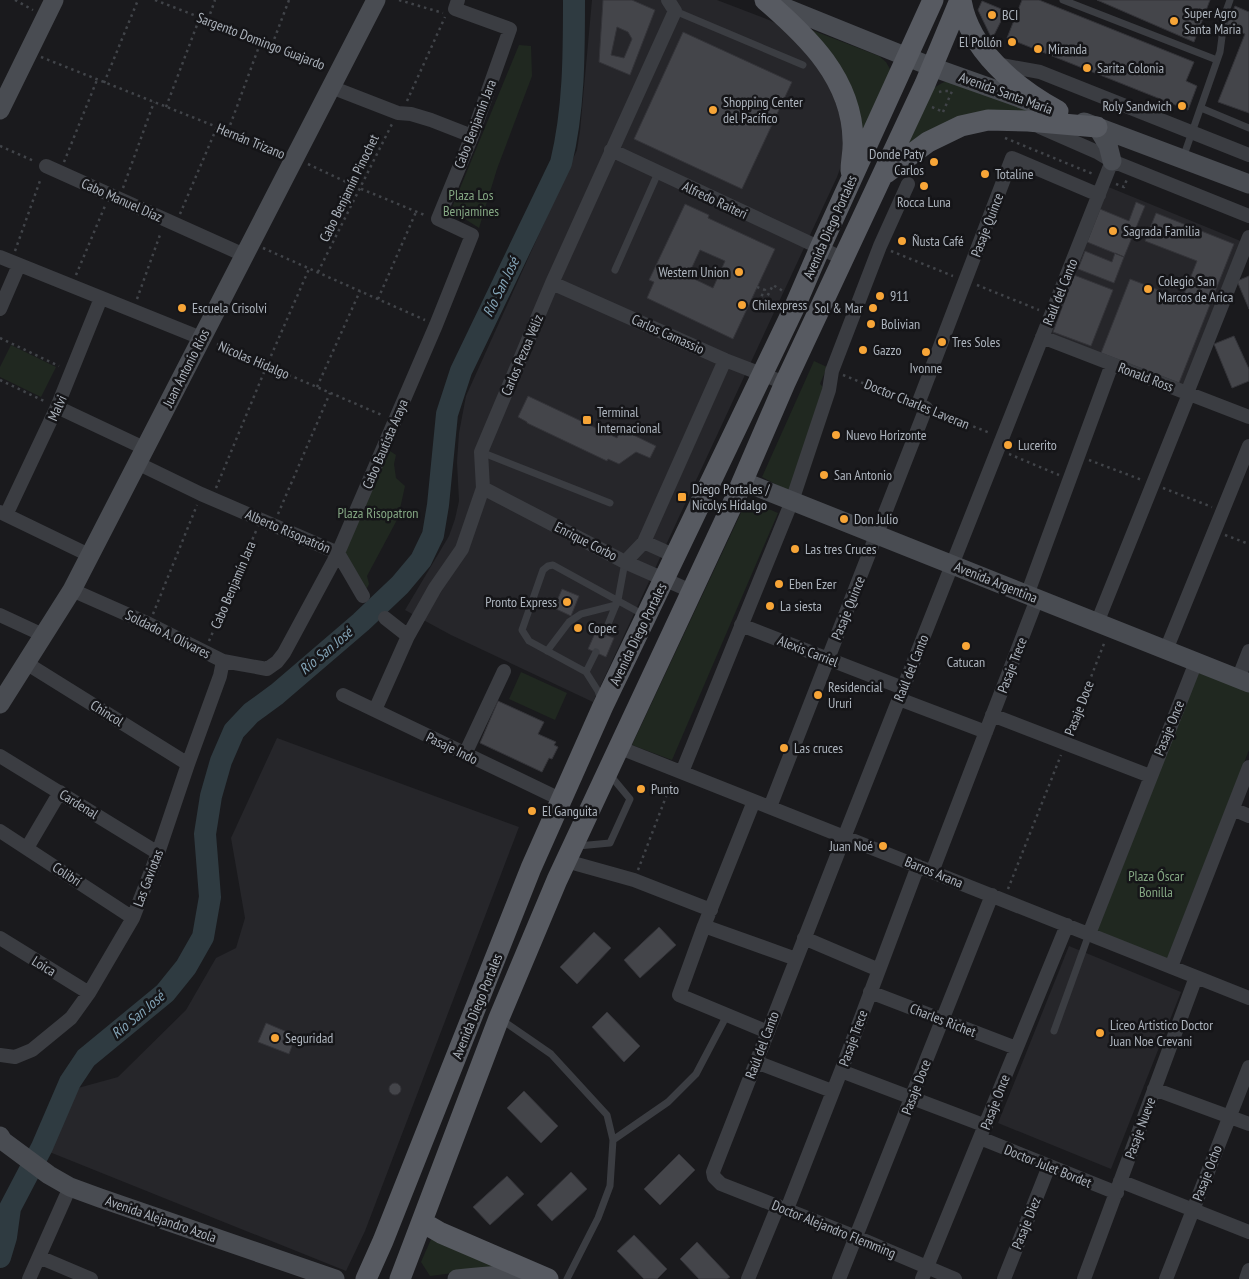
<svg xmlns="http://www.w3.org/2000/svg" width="1249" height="1279" viewBox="0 0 1249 1279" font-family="'PT Sans Narrow',sans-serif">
<rect width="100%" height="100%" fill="#1a1a1d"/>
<path fill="#26262a" d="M592,0H717L769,20L783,27L822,61L845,132L841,166L837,177L593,702L451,635L405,610L449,536L455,519L459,501L457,462L459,433L466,396L577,150L580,131Z
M1106,186L1248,244L1191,391L1050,335Z
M277,738L519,827L365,1231L346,1271L47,1151L78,1088L118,1077L186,1010L216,958L236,948L245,918L231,838Z
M1069,946L1181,992L1111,1169L998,1123Z"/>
<path fill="#202820" d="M809,29L879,56L886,62L891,71L860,145Z
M519,45L531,46L532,76L497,169L479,228L451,210Z
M948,81L955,82L1047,118L1012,114L900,159L932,89L942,83Z
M11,345L56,367L41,397L0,377V367Z
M814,361L827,367L820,384L825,389L790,492L762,477Z
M384,447L396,455L394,464L396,478L405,486L398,518L367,576L369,584L363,596L338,553Z
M747,500L778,513L672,760L632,745Z
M1199,670L1249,692V750L1167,959L1097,931Z
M521,672L567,693L555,720L509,699Z
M432,1237L500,1267L430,1276L421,1262Z"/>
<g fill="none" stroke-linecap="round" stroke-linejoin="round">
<path stroke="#2f3b41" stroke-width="22" d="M0,1257L6,1237L10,1208L42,1147L70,1082L86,1058L165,993L186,967L203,937L210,897L205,834L211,796L221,761L234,731L251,713L277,694L361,622L400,585L421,560L433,535L438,505L447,414L461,371L561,163C574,110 574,55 574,0"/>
</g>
<path fill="#44454a" stroke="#343439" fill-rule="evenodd" d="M603,0H632L655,10L630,75L599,62ZM617,27L628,32L632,39L624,58L611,55Z
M1022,0H1039L1194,62L1186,81L1197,86L1188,110L1007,38Z
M1097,0H1210L1194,42Z
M982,1L1006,11L992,39L978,10Z
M1235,6L1249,12V113L1218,102L1245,34L1226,26Z
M683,32L792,82L742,189L634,139Z
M1136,202L1145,206L1124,257L1087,242L1100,209L1129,221Z
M685,204L709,215L708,218L775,249L733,339L647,298L654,282L649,280ZM700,250L725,261L713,288L688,276Z
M1156,213L1234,244L1179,383L1101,353L1130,279L1182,299L1197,261L1145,241Z
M1085,251L1112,262L1115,253L1124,257L1114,283L1078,269Z
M1074,275L1113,290L1091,346L1053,332Z
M1249,276V309L1237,281Z
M1234,336L1249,369V381L1232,388L1214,344Z
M528,396L617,438L621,429L656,446L650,458L636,452L619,464L608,459L607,461L527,423V422L518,417Z
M562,589L579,596L571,616L554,608Z
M596,631L614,638L606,657L588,649Z
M498,701L544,722L538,734L556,742L554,745L558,747L552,759L549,758L542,772L480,743Z
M659,927L676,945L640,978L624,960Z
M594,932L611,948L577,984L560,967Z
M607,1012L640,1046L624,1062L592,1027Z
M266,1023L287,1032L282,1042L292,1046L289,1054L258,1042Z
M389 1089a6 6 0 1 1 12 0a6 6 0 1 1-12 0Z
M524,1091L558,1126L541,1143L507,1108Z
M679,1154L695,1170L660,1205L644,1189Z
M571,1172L587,1189L552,1221L537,1205Z
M507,1176L524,1194L490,1225L473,1207Z
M634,1235L667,1269L657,1279H644L617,1251Z
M697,1242L730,1277L727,1279H699L680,1259Z"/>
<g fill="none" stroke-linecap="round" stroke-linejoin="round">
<path stroke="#414449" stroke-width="2.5" stroke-dasharray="2.5 4" stroke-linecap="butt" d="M15,0L33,10
M155,0L326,66
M399,0L443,13
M208,20L215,0
M272,45L289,0
M41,57L280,152
M104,83L138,0
M939,92L943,91H951
M407,101L445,17
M166,107L200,17
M932,107L943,112
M943,112L953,89
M228,131L261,41
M1005,138L1093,174
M0,146L34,161
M64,162L97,80
M308,164L359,188L427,216
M1116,184L1124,187L1127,179
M123,188L154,102
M180,214L217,127
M263,248L425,320
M15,251L41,178
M891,251L953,276
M318,272L392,124
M76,275L105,206
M977,285L1039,310
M757,287L765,290L758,302L763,305L773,285L783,291
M137,299L161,232
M378,299L416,212
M0,338L59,366
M217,344L384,416
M843,375L905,400
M0,380L46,402
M317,387L360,291
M937,412L990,433
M1009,454L1059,475
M1089,460L1142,480
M216,488L267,365L309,269
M1163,488L1212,507
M278,514L330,393
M1225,535L1249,544
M153,614L197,505
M209,641L256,531
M1070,731L1105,641
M638,870L672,781
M1008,889L1061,755"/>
<path stroke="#3b3d42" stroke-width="7" d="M1063,0L1217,60
M675,11L803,65
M1201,108L1249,128
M1183,158L1220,52L1225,14L1230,0
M615,270L658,173
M481,452L610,503
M604,634L618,600L625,562
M547,651L569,622L581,614L616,605
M596,652L586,672L598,691L601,700
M586,672L529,641L522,630L543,570L548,566L553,565L644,615
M578,846L610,843L630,799L610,775
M502,1020L551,1054L607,1115L613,1140L610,1186L598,1218L567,1279
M1054,1031L1089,934
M613,1140L668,1102L696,1074L727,1015"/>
<path stroke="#3b3d42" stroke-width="14" d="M996,64L1040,72L1249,155
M331,87L398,113L411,114L431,120L472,136
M1040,127L1097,152L1112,161L1249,216
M611,150L844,259
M46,166L244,255
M0,257L201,338
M552,283L725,360L785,383
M0,309L19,265
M1042,337L1249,417
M1187,393L1249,237
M57,407L144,448
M137,463L201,494L338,553L363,596
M483,488L625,562L691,591
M0,512L89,555
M6,515L57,407L101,298
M644,542L675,556
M625,562L644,542L725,360
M72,590L149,624L223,661L267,669L277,662L284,653L338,553L436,325L472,235L438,219L472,136L510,29L455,9L458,0
M1027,595L1112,364
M0,615L43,635
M385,618L408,636
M1097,623L1189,394
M741,625L903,688
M1166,650L1249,446
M26,663L188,764
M1238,679L1249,651
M343,695L562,800
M899,699L986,732
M375,710L408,636L435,588L462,549L483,488L481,452L552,283L675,11L668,0
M992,715L1150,776
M618,747L1249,998
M465,754L504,671
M0,756L158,853
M682,772L792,501L829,390L832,371L880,246L908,184
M754,801L704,926L679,995L768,1032
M770,807L926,408L918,404L1012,158L1099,195
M1233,809L1249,816
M0,831L133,918
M27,848L60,792
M566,861L634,880L711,910
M932,872L1037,599
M704,926L796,959
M1089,934L1196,662
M0,938L89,993
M804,938L879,970
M1171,967L1249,767
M870,992L1016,1048
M0,1055L15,1057L32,1050L71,1018L89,993L133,918L158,853L188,764L220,676L223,661
M756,1062L832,1091
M841,1071L986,1126
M1154,1089L1249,1124
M980,1138L1117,1193
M1120,1181L1249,1232
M787,1209L841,1071L918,866
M39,1257L91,1279
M29,1279L70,1187
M748,1279L778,1206
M839,1279L992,895
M922,1279L1067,925
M955,1279L856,1237L721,1184L714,1177L713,1172L847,830L1112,161
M1004,1279L1049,1166
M1084,1279L1196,977
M1166,1279L1249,1067
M1246,1279L1249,1270"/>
<path stroke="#494c52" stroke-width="19" d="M771,2L932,67L1039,105
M0,110L54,0
M1084,122L1249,184
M1097,127L1108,145L1112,161
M742,481L1249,683
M0,704L72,590L376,0
M0,1136L3,1141L49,1175L70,1187L100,1198L335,1279
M457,1279C483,1276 509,1273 536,1278"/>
<path stroke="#575a61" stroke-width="21" d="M765,0C808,37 852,79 853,140C854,150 851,160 851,171
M961,0C969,50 1016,88 1058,111
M886,173L928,142L961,126L988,120L1028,121L1097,127
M422,1222L441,1233L548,1279
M366,1279L383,1241L531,868L603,706L795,306L820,248L933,0
M400,1279L499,1018L557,880L734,501L785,383L925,84L960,0"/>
</g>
<g fill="#f7a537" stroke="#151518" stroke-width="2">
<circle cx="992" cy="15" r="5"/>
<circle cx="1174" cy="21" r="5"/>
<circle cx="1012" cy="42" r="5"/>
<circle cx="1038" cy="49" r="5"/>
<circle cx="1087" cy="68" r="5"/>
<circle cx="1182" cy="106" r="5"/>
<circle cx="713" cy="110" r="5"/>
<circle cx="934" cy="162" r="5"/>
<circle cx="985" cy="174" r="5"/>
<circle cx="924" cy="186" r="5"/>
<circle cx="1113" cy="231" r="5"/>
<circle cx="902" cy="241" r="5"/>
<circle cx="739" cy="272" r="5"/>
<circle cx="1148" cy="289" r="5"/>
<circle cx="880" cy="296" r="5"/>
<circle cx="742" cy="305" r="5"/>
<circle cx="182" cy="308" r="5"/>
<circle cx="873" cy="308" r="5"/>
<circle cx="871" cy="324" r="5"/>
<circle cx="942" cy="342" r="5"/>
<circle cx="863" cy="350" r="5"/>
<circle cx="926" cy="352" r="5"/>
<rect x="582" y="415" width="10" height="10" rx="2.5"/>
<circle cx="836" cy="435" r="5"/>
<circle cx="1008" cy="445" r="5"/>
<circle cx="824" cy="475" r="5"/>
<rect x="677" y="492" width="10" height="10" rx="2.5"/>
<circle cx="844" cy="519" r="5"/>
<circle cx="795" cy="549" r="5"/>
<circle cx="779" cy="584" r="5"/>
<circle cx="567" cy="602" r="5"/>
<circle cx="770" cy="606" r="5"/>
<circle cx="578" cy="628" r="5"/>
<circle cx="966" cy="646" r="5"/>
<circle cx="818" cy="695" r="5"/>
<circle cx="784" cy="748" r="5"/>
<circle cx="641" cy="789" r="5"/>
<circle cx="532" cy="811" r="5"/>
<circle cx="883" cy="846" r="5"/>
<circle cx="1100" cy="1033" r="5"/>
<circle cx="275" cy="1038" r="5"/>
</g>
<g text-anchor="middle" stroke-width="5" stroke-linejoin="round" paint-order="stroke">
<g font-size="14" fill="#acb3bc" stroke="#151518" text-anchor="start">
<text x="1184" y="18">Super Agro<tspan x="1184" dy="16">Santa Maria</tspan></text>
<text x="1002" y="20">BCI</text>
<text x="1002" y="47" text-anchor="end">El Pollón</text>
<text x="1048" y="54">Miranda</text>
<text x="1097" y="73">Sarita Colonia</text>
<text x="723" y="107">Shopping Center<tspan x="723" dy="16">del Pacífico</tspan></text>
<text x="1172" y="111" text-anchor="end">Roly Sandwich</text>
<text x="924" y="159" text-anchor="end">Donde Paty<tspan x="924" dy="16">Carlos</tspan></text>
<text x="995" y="179">Totaline</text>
<text x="924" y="207" text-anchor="middle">Rocca Luna</text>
<text x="1123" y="236">Sagrada Familia</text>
<text x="912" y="246">Ñusta Café</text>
<text x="729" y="277" text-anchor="end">Western Union</text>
<text x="1158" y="286">Colegio San<tspan x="1158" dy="16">Marcos de Arica</tspan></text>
<text x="890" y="301">911</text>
<text x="752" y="310">Chilexpress</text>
<text x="192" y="313">Escuela Crisolvi</text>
<text x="863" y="313" text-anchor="end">Sol &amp; Mar</text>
<text x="881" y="329">Bolivian</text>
<text x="952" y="347">Tres Soles</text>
<text x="873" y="355">Gazzo</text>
<text x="926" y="373" text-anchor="middle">Ivonne</text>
<text x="597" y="417">Terminal<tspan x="597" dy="16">Internacional</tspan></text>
<text x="846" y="440">Nuevo Horizonte</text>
<text x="1018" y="450">Lucerito</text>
<text x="834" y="480">San Antonio</text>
<text x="692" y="494">Diego Portales /<tspan x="692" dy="16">Nicolys Hidalgo</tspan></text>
<text x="854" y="524">Don Julio</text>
<text x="805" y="554">Las tres Cruces</text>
<text x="789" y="589">Eben Ezer</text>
<text x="557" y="607" text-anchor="end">Pronto Express</text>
<text x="780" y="611">La siesta</text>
<text x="588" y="633">Copec</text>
<text x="966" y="667" text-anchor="middle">Catucan</text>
<text x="828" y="692">Residencial<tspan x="828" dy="16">Ururi</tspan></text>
<text x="794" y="753">Las cruces</text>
<text x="651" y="794">Punto</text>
<text x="542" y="816">El Ganguita</text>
<text x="873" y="851" text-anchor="end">Juan Noé</text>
<text x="1110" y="1030">Liceo Artistico Doctor<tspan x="1110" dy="16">Juan Noe Crevani</tspan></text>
<text x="285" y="1043">Seguridad</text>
</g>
<g font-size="14" fill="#acb3bc" stroke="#151518">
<text transform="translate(261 41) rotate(21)" y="5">Sargento Domingo Guajardo</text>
<text transform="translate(1006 93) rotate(20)" y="5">Avenida Santa María</text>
<text transform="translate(475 124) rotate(-69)" y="5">Cabo Benjamín Jara</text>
<text transform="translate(251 141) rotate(22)" y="5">Hernán Trizano</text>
<text transform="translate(349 188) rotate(-64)" y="5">Cabo Benjamín Pinochet</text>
<text transform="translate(122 200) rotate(24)" y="5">Cabo Manuel Díaz</text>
<text transform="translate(715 200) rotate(25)" y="5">Alfredo Raiteri</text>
<text transform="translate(987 225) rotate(-69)" y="5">Pasaje Quince</text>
<text transform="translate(830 227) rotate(-66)" y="5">Avenida Diego Portales</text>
<text transform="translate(1060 292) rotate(-68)" y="5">Raúl del Canto</text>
<text transform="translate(668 334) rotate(24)" y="5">Carlos Camassio</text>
<text transform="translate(522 355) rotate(-67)" y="5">Carlos Pezoa Véliz</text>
<text transform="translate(254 360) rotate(23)" y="5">Nicolas Hidalgo</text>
<text transform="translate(186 368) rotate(-63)" y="5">Juan Antonio Ríos</text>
<text transform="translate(1146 377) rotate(21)" y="5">Ronald Ross</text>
<text transform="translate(917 404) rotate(22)" y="5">Doctor Charles Laveran</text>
<text transform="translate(57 408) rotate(-66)" y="5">Malvi</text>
<text transform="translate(385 444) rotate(-67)" y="5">Cabo Bautista Araya</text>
<text transform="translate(288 531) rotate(23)" y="5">Alberto Risopatrón</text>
<text transform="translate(586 541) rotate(27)" y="5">Enrique Corbo</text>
<text transform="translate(996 582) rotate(22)" y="5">Avenida Argentina</text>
<text transform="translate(233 585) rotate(-67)" y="5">Cabo Benjamín Jara</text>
<text transform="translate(848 608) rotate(-68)" y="5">Pasaje Quince</text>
<text transform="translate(168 634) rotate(26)" y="5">Soldado A. Olivares</text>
<text transform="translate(638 634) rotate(-64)" y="5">Avenida Diego Portales</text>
<text transform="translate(808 651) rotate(21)" y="5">Alexis Carriel</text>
<text transform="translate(1012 665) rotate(-69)" y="5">Pasaje Trece</text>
<text transform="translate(911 668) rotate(-68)" y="5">Raúl del Canto</text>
<text transform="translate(1079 708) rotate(-69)" y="5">Pasaje Doce</text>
<text transform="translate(107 713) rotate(32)" y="5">Chincol</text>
<text transform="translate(1169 728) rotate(-68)" y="5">Pasaje Once</text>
<text transform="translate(452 748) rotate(26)" y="5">Pasaje Indo</text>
<text transform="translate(79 804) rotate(32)" y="5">Cardenal</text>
<text transform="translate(934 872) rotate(22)" y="5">Barros Arana</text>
<text transform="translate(67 874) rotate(33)" y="5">Colibrí</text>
<text transform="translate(148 878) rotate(-69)" y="5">Las Gaviotas</text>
<text transform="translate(44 966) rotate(32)" y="5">Loica</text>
<text transform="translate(477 1006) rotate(-68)" y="5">Avenida Diego Portales</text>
<text transform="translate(943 1020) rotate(21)" y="5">Charles Richet</text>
<text transform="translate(853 1038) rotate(-70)" y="5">Pasaje Trece</text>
<text transform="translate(762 1045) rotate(-69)" y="5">Raúl del Canto</text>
<text transform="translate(916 1087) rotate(-69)" y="5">Pasaje Doce</text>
<text transform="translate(995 1102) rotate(-69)" y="5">Pasaje Once</text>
<text transform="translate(1140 1128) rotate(-70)" y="5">Pasaje Nueve</text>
<text transform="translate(1048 1166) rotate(22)" y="5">Doctor Julet Bordet</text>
<text transform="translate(1207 1173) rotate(-69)" y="5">Pasaje Ocho</text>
<text transform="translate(161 1219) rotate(19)" y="5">Avenida Alejandro Azola</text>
<text transform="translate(1026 1223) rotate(-68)" y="5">Pasaje Diez</text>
<text transform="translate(834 1229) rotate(22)" y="5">Doctor Alejandro Flemming</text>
</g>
<g font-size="14" fill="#84a783" stroke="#151518">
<text x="471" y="200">Plaza Los<tspan x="471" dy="16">Benjamines</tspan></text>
<text x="378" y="518">Plaza Risopatron</text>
<text x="1156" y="881">Plaza Óscar<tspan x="1156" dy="16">Bonilla</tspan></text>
</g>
<g font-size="15" font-style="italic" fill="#83a4b7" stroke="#151518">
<text transform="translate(501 287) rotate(-64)" y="5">Río San José</text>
<text transform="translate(326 651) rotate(-40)" y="5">Río San José</text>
<text transform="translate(138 1015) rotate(-40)" y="5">Río San José</text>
</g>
</g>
</svg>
